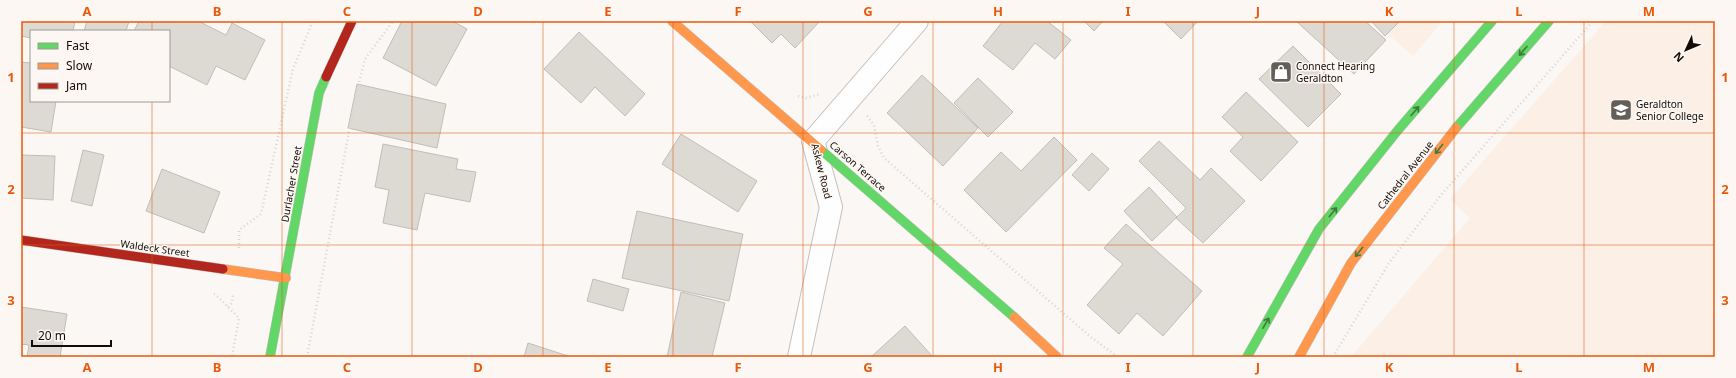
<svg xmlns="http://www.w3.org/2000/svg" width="1736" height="378" viewBox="0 0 1736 378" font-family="'Noto Sans',sans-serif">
<rect width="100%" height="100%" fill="#faf7f5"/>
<path fill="#fbefe6" d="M1373,21H1443L1413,56Z
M1606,21H1715V357H1351L1470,218L1450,199Z"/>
<path fill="#dddad4" stroke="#c1bdb7" d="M21,21H75L73,31H31V38L21,36Z
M87,21H129L126,31H84Z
M139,21H198L226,35L232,23L265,40L245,80L216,66L207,85L169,66V31H134Z
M402,21H452L467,29L436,86L383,58Z
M750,21H820L795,48L781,34L772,43Z
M1003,21H1047L1071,40L1055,59L1035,43L1013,70L983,46Z
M1084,21H1103L1094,31Z
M1163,21H1198L1181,39Z
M1296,21H1365L1386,40L1354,74Z
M1371,21H1400L1385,36Z
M579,32L645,94L625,116L595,87L581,103L544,69Z
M1293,46L1341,94L1308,127L1259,79Z
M21,62L31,63V101H56L51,132L21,127Z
M922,75L978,128L943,166L887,113Z
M978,78L1013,112L988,137L954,103Z
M357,84L446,104L437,148L348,128Z
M1246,92L1298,142L1261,181L1230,151L1243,137L1222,117Z
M681,134L757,181L738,212L662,164Z
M1054,137L1077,160L1006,232L964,190L1001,152L1021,171Z
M1159,141L1200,180L1211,168L1245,201L1203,243L1176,218L1186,208L1139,161Z
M383,144L458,159L456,169L476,172L470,202L425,193L417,230L383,223L389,190L375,187Z
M83,150L104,155L92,206L71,201Z
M1092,153L1109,169L1089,191L1072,175Z
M21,155L55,156L53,200L21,198Z
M162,169L220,192L204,233L146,211Z
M1149,187L1177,217L1152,241L1124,211Z
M637,211L743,234L729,301L622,278Z
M1126,224L1202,291L1163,336L1137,313L1119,334L1087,305L1123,264L1104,248Z
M593,279L629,289L623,311L587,301Z
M681,292L725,303L712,357H667Z
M21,307L67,314L60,357H27L29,345L21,344Z
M905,326L933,357H871Z
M528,343L571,357H524Z"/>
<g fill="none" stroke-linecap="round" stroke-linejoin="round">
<g stroke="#c6c0bc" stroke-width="24">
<path id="street" d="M799,357L831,207L813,141L917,21"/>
</g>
<g stroke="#c6c0bc" stroke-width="10">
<path id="fast" d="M1456,128L1549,21
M821,150L1014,317
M270,357L319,93L326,77
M1247,357L1319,229L1398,130L1492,21"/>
</g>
<g stroke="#c6c0bc" stroke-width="10">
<path id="slow" d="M672,21L821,150
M223,269L286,278
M1014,317L1057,357
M1299,357L1351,263L1456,128"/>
</g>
<g stroke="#c6c0bc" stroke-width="10">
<path id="jam" d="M326,77L352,21
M21,240L223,269"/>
</g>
<path stroke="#d6d5d4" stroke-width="2.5" stroke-dasharray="1 3" stroke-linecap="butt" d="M798,96L806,98L820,94
M867,116L874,125L878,146L884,158L1092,338L1118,357
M239,248V230L261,214L293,69L313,21
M214,294L216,295L239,318L232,357
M228,307L232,303L233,294
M307,357L356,94L365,59L393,21
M1333,357L1389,263L1441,195L1593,21"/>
<use href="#street" stroke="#fefefe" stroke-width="22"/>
<use href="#fast" stroke="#63d668" stroke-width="9"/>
<use href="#slow" stroke="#ff974d" stroke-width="9"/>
<use href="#jam" stroke="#b3261e" stroke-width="9"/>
</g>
<defs><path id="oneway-shaft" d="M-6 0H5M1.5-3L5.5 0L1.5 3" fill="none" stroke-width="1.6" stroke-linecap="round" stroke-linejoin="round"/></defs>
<g stroke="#3f7b3b">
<use href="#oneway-shaft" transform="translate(1523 51) rotate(131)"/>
<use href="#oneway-shaft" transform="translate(1415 111) rotate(-49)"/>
<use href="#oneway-shaft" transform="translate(1439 149) rotate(128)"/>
<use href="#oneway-shaft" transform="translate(1333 212) rotate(-51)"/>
<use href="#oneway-shaft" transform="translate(1359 252) rotate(128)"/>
<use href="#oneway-shaft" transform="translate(1266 323) rotate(-60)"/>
</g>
<path fill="none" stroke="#e8590c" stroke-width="1" stroke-opacity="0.55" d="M152,21V31M282,21V357M412,21V357M543,21V357M673,21V357M803,21V357M933,21V357M1063,21V357M1193,21V357M1324,21V357M1454,21V357M1584,21V357M152,101V357M21,133H1715M21,245H1715"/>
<defs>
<g id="shop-square" transform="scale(1.15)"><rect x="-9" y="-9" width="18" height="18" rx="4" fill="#645e59" stroke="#fcf7f3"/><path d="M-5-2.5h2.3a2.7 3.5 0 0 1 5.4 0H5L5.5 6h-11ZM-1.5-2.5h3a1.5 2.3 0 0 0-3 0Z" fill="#fff"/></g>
<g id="school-square" transform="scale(1.15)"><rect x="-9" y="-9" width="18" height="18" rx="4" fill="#645e59" stroke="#fcf7f3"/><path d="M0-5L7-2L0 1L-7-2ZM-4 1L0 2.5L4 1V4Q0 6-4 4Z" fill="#fff"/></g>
</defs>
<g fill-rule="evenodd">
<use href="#shop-square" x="1281" y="72"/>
<use href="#school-square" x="1621" y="110"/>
</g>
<g text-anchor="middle" stroke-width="3" stroke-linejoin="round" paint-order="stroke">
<g font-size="10" fill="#130b05" stroke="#fcf7f3" text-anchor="start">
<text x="1296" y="70">Connect Hearing<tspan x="1296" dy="12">Geraldton</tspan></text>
<text x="1636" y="108">Geraldton<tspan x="1636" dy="12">Senior College</tspan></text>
</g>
<g font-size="10" fill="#130b05" stroke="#fcf7f3">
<text transform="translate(858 166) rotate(41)" y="4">Carson Terrace</text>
<text transform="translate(822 171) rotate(76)" y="4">Askew Road</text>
<text transform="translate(1405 175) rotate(-52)" y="4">Cathedral Avenue</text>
<text transform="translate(291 184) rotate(-80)" y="4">Durlacher Street</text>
<text transform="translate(155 248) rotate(8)" y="4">Waldeck Street</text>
</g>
</g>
<rect width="1736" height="378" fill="none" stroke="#fcf7f3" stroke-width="44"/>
<rect x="30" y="30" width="140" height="72" fill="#fcf7f3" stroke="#9f9994"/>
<rect x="38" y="43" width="20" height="6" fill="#63d668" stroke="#9f9994"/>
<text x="66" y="50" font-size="12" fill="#130b05">Fast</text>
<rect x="38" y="63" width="20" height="6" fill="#ff974d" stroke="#9f9994"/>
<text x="66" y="70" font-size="12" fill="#130b05">Slow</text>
<rect x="38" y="83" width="20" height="6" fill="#b3261e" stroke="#9f9994"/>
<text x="66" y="90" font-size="12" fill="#130b05">Jam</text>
<g transform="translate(1686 50) rotate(226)" stroke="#fcf7f3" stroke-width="3" paint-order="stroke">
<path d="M0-3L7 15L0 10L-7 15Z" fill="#130b05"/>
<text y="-6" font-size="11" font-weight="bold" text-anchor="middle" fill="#130b05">N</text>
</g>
<path d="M32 340v6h79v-6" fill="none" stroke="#130b05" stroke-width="2"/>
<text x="38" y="340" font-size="12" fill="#130b05" stroke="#fcf7f3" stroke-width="3" paint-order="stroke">20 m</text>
<rect x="22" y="22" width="1692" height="334" fill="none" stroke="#e8590c" stroke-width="1.5"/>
<g font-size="13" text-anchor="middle" font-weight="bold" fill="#e8590c">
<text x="87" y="16">A</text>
<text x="217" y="16">B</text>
<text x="347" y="16">C</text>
<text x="478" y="16">D</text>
<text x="608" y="16">E</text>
<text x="738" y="16">F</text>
<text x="868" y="16">G</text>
<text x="998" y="16">H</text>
<text x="1128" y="16">I</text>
<text x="1258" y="16">J</text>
<text x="1389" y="16">K</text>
<text x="1519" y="16">L</text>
<text x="1649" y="16">M</text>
<text x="11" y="82">1</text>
<text x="1725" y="82">1</text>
<text x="11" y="194">2</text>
<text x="1725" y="194">2</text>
<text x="11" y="305">3</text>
<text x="1725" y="305">3</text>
<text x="87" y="372">A</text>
<text x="217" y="372">B</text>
<text x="347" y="372">C</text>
<text x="478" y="372">D</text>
<text x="608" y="372">E</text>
<text x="738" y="372">F</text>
<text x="868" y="372">G</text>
<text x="998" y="372">H</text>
<text x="1128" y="372">I</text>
<text x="1258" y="372">J</text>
<text x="1389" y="372">K</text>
<text x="1519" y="372">L</text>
<text x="1649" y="372">M</text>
</g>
</svg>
